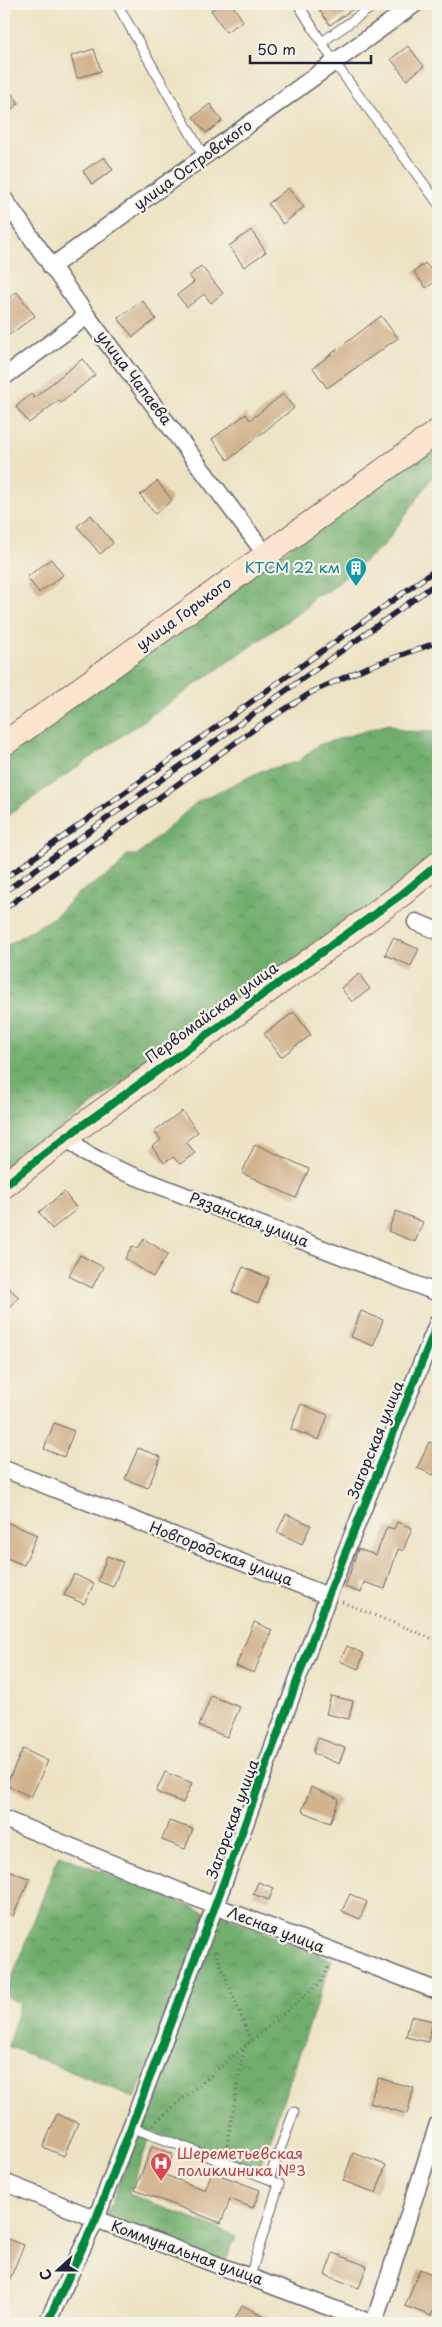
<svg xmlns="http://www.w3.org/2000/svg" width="442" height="2327" viewBox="0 0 442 2327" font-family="'Playpen Sans',sans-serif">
<defs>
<pattern id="forest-crowns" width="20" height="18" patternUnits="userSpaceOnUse" patternTransform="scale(1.25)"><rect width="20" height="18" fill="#72ae6e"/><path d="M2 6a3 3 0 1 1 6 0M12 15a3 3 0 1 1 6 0" fill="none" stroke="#5d8d5c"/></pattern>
</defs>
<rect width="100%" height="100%" fill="#f7f3e8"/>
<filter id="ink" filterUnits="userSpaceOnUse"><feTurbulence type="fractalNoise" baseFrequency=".02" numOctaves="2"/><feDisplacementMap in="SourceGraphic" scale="10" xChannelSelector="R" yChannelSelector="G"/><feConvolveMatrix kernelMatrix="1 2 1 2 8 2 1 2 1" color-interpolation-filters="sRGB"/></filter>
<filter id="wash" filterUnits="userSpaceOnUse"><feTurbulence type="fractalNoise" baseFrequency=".0096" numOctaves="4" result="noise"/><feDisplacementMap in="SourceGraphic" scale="20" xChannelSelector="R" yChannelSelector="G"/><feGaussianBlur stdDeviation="1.12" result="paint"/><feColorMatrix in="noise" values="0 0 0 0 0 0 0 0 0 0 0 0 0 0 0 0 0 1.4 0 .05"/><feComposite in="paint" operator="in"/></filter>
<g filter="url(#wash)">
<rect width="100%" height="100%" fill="#ede3c4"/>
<path fill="url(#forest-crowns)" stroke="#4a6854" d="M438,442V469L385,544L328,591L313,596L307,607L4,818V752Z
M389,724L405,731L438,732V853L386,896L167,1048L4,1172V947L54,917L76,895L117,869L127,855H138L197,802L261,771L298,762L318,745Z
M59,1855L207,1913L135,2098L8,2046L20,2003L5,1996Z
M220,1914L332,1960L258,2172L140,2127Z
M137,2135L149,2140L129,2194L236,2236L225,2264L106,2218Z"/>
<g id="blocks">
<path fill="#d1b28d" d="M220,4H232L243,21L226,32L211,10Z
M315,4H360L330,25Z
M408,46L424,66L407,80L391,59Z
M94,49L101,71L77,78L71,56Z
M4,84L19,103L4,116Z
M210,104L222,121L206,133L193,117Z
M104,157L113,170L92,184L83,171Z
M288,188L304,207L283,224L268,204Z
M251,230L266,252L244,267L229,246Z
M425,263L438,279L426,288L414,272Z
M201,266L223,293L211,303L204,294L187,307L177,295L194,282L189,276Z
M17,292L35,316L9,335L4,328V301Z
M142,300L156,319L133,337L118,318Z
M381,316L398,338L327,388L313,368Z
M82,359L95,375L61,403L59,400L29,423L16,407L31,394L34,398Z
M283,394L294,408L228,460L212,439L246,414L250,420Z
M157,481L172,500L155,514L140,495Z
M91,515L113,543L100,554L77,526Z
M51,559L63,575L39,593L27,577Z
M393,938L419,949L411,966L385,955Z
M359,974L370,989L352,1002L341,988Z
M294,1012L311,1035L281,1057L264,1034Z
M182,1111L198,1132L186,1141L195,1153L180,1164L173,1157L164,1163L152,1147L161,1140L154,1131Z
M255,1144L309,1169L296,1198L242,1173Z
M64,1192L77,1209L52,1229L39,1212Z
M396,1211L423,1222L415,1242L388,1231Z
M144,1239L168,1254L153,1277L125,1258L132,1246L137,1249Z
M80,1255L103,1267L92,1288L69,1276Z
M243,1267L269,1278L258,1303L232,1292Z
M4,1284L19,1297L4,1314Z
M361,1311L383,1320L373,1346L351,1337Z
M301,1404L328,1415L319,1440L291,1429Z
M54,1423L74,1431L64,1457L44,1449Z
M429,1442L438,1446V1464L434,1475L417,1468Z
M138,1448L161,1457L148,1488L125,1479Z
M286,1514L311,1525L302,1544L277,1532Z
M4,1521L37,1535L24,1565L4,1557Z
M397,1522L412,1528L403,1551L398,1549L385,1589L364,1582L361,1593L345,1587L358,1549L376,1555L387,1527L394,1529Z
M107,1556L123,1562L113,1587L98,1581Z
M74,1574L94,1584L84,1604L64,1595Z
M254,1622L272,1630L254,1673L236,1666Z
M347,1646L364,1654L358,1669L340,1661Z
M211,1696L240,1707L227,1737L199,1726Z
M331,1696L353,1701L349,1719L326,1714Z
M318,1738L345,1748L339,1764L313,1753Z
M23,1749L48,1761L31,1797L6,1785Z
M165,1772L192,1783L183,1803L156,1792Z
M311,1787L339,1799L330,1823L302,1811Z
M169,1821L193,1829L185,1849L162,1840Z
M4,1868L30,1879L13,1916L4,1912Z
M258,1882L274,1888L269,1900L253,1894Z
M350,1894L367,1902L360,1919L342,1911Z
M411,2016L433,2021L428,2042L406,2037Z
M378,2078L414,2088L407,2114L370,2103Z
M57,2114L78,2123L64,2156L43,2147Z
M152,2146L173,2154L165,2175L205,2190L212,2172L260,2190L253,2208L230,2199L221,2223L135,2190Z
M353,2153L386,2165L376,2193L343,2181Z
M4,2237L24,2245L4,2293Z
M333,2253L367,2266L359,2288L325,2275Z
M420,2269L438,2277V2298L431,2316L405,2306Z
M242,2305L279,2323H233Z"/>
</g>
</g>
<g filter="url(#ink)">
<use href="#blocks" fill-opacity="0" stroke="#69666b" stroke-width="1"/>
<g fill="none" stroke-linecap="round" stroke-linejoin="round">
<g stroke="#69666b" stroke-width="11">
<path id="lane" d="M117,4L204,157
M298,4L334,62L438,203
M322,42L376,4
M131,2127L269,2179
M250,2276L279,2184L269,2179L294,2112"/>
</g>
<g stroke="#69666b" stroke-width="19">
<path id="street" d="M4,199L87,316L266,555
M51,267L415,4
M4,377L87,316
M416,922L438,931
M66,1137L87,1154L116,1169L438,1293
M4,1469L328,1596
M4,1819L215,1906L438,1991
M4,2182L96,2219L371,2323
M47,2323L96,2219L215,1906L328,1596L438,1322
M374,2323L438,2124"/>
</g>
<g stroke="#69666b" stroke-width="26">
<path id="secondary" d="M4,744L438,431
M4,1186L66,1137L402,894L438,864"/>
</g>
<path stroke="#69666b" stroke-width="3" stroke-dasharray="1 4" stroke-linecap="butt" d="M342,1602L438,1641
M215,1951L251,2041
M153,2124L320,1983L329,1965
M226,2150L244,2048"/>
<use href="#lane" stroke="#fff" stroke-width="9"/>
<use href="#street" stroke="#fff" stroke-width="16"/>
<use href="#secondary" stroke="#fce5cf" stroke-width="24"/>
<g stroke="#22223b" stroke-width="5.5">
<path id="rail" d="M4,879L438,568
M4,892L438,582
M4,909L260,725L312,692L365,668L438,642"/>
</g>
<use href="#rail" stroke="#f7f3e8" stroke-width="4" stroke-dasharray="11" stroke-linecap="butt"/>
<g stroke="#f7f3e8" stroke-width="11">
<path id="cycleway" d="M4,1186L66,1137L402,894L438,864
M47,2323L96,2219L215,1906L328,1596L438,1322"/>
</g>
<use href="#cycleway" stroke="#00873e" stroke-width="8"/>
</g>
</g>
<defs>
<g id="building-pin" transform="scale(1.125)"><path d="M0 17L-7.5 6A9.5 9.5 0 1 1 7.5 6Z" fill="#0f9aa8" stroke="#f7f3e8"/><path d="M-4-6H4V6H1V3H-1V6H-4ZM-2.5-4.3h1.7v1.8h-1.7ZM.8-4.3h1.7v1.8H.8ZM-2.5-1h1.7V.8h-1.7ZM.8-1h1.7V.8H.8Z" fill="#fff"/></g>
<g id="hospital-pin" transform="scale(1.125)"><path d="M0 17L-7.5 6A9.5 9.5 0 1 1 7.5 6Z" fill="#e0444e" stroke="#f7f3e8"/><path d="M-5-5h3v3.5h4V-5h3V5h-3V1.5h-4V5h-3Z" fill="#fff"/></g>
</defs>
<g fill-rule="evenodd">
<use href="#building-pin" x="356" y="568"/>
<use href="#hospital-pin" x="161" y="2163"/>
</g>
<g text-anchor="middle" stroke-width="4.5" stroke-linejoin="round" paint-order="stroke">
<g font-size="15" fill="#22223b" stroke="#f7f3e8">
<text transform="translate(193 165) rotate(-36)" y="5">улица Островского</text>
<text transform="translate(134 378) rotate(53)" y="5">улица Чапаева</text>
<text transform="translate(184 614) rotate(-36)" y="5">улица Горького</text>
<text transform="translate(212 1013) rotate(-36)" y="5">Первомайская улица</text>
<text transform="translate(249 1220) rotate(21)" y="5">Рязанская улица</text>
<text transform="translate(376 1440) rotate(-68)" y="5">Загорская улица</text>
<text transform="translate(221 1554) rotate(21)" y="5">Новгородская улица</text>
<text transform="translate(233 1819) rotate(-70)" y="5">Загорская улица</text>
<text transform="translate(276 1930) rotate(21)" y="5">Лесная улица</text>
<text transform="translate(187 2253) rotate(20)" y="5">Коммунальная улица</text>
</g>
<g font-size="15" fill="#0d838f" stroke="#f7f3e8" text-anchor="end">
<text x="340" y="573">КТСМ 22 км</text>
</g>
<g font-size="15" fill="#be3a42" stroke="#f7f3e8" text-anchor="start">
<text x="177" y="2159">Шереметьевская<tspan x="177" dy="17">поликлиника №3</tspan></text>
</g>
</g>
<rect width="442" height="2327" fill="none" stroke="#f7f3e8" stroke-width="20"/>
<g transform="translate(58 2270) rotate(249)" stroke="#f7f3e8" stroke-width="4" paint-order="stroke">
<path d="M0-4L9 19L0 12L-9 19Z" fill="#22223b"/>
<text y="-8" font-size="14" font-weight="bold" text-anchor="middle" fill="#22223b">С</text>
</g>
<path d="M250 55v8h121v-8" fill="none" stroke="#22223b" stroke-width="2.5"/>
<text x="257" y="55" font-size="15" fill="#22223b" stroke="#f7f3e8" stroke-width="4" paint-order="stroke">50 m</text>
</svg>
